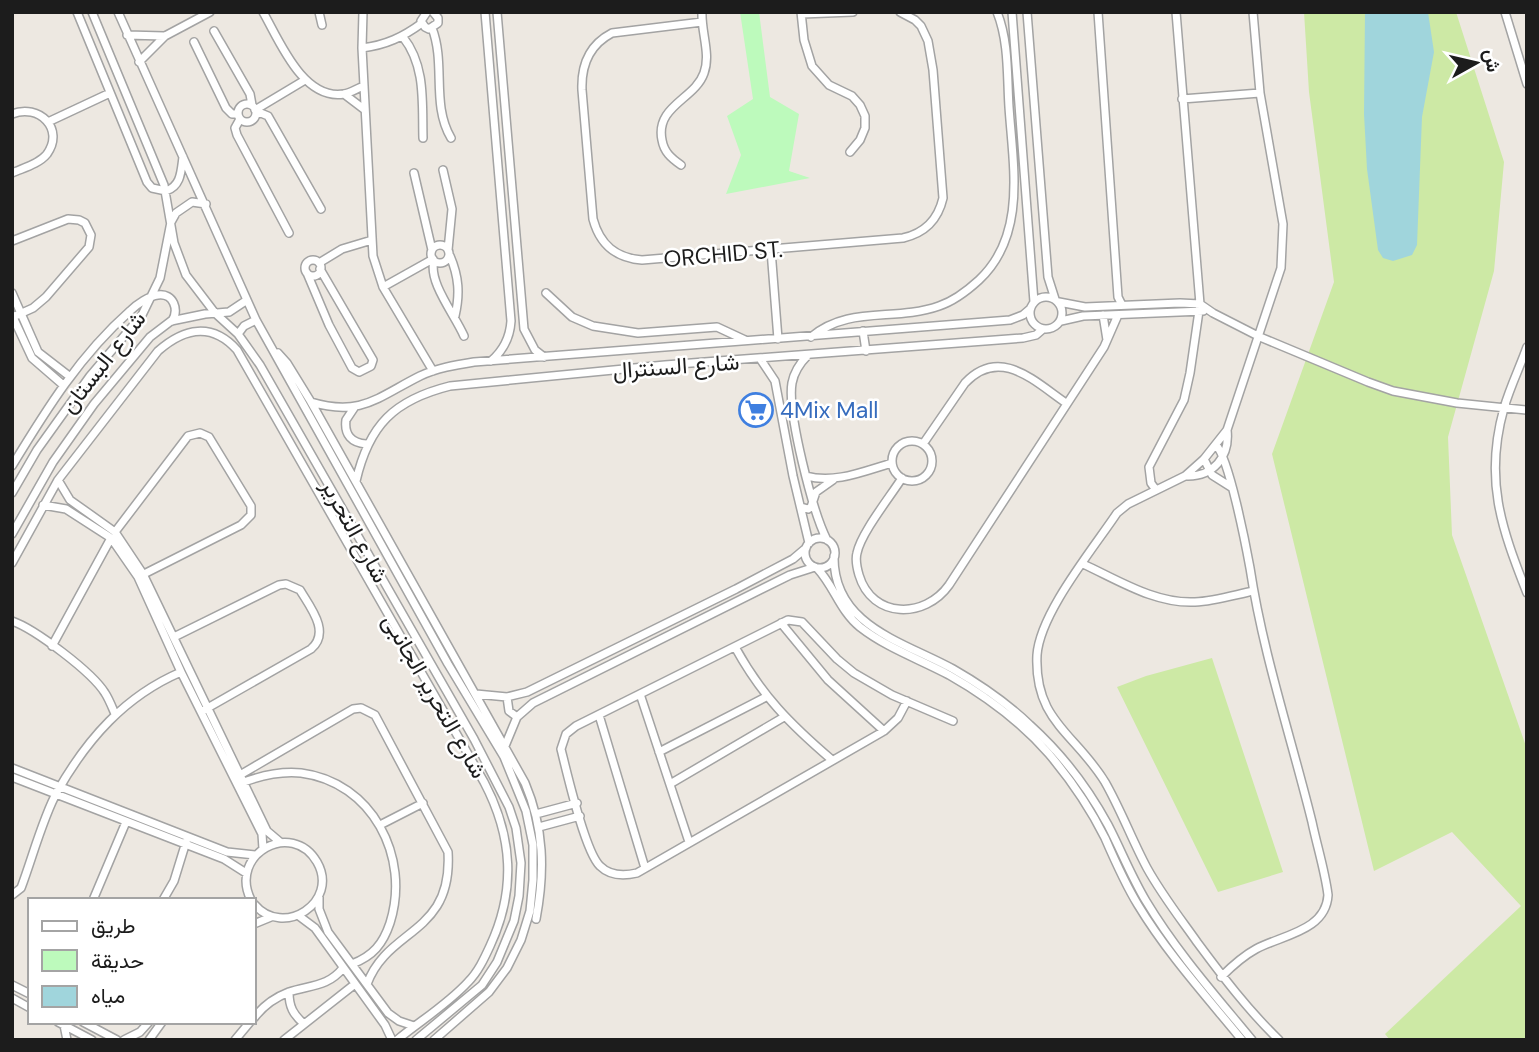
<svg xmlns="http://www.w3.org/2000/svg" width="1539" height="1052" viewBox="0 0 1539 1052" font-family="'DM Sans',Vazirmatn,sans-serif">
<rect width="100%" height="100%" fill="#ede8e1"/>
<path fill="#cde9a5" d="M1304,12H1456L1504,162L1494,271L1448,437L1452,535L1527,749V1040H1390L1385,1034L1521,906L1452,832L1374,871L1272,454L1334,282L1309,92Z
M1212,658L1283,872L1218,892L1117,687L1146,676Z"/>
<path fill="#bdfabc" d="M740,12H759L770,97L799,114L789,171L810,178L726,194L741,155L727,116L753,99Z"/>
<path fill="#a0d5dc" d="M1365,12H1428L1434,52L1422,117L1417,245L1412,255L1393,261L1383,258L1378,250L1367,169L1364,114Z"/>
<g fill="none" stroke-linecap="round" stroke-linejoin="round">
<g stroke="#a3a3a3" stroke-width="10">
<path id="minor" d="M77,12L147,182L152,188L166,191C181,186 181,172 183,157
M92,12L164,185L174,243L186,275L215,313L238,334L260,365L474,739L509,807L516,828L521,863L519,896L514,921L497,962L482,985L416,1040
M118,12L256,320L448,664L504,757L526,811L533,845V880L530,911L521,940L507,968L489,992L434,1040
M263,12C279,40 303,101 344,94C350,93 358,88 364,86
M319,12L322,25
M363,12L362,48L373,256L383,287L433,371
M427,12L421,21L425,27L429,29L438,23V18L433,12
M485,12L511,321C510,337 504,350 491,361
M497,12L524,329L535,350L544,357
M801,12L804,40L812,66L829,85L852,96L860,105L865,116V128L860,140L850,152
M1012,12L1034,302
M1027,12L1048,277L1055,299
M1098,12L1118,297L1122,305
M1253,12L1260,93L1283,224L1281,268L1227,430L1204,459L1185,476L1128,504L1117,513C1093,549 1040,613 1037,655C1034,721 1075,733 1105,782C1121,810 1132,840 1147,868C1162,895 1180,918 1197,942C1223,977 1248,1010 1279,1040
M1505,12L1527,84
M802,14L853,12
M702,22L612,33C589,45 581,65 582,90L593,219C600,245 616,258 642,260L903,238C925,233 938,220 943,198L933,70L928,41L921,26L915,20L900,12
M432,28C446,64 431,104 451,138
M214,31L250,94L252,105
M127,35L164,36
M403,37C426,66 422,103 423,138
M194,42L226,108L232,114H237
M362,48C386,45 403,37 422,23
M139,62L165,36L210,12
M344,94L365,110
M1182,99L1260,93
M238 113a9 9 0 1 1 18 0a9 9 0 1 1-18 0Z
M255,110L305,80
M256,111L268,116L321,209
M12,114C39,103 65,129 47,154C39,164 23,168 12,173
M240,119L235,128L237,135L289,233
M48,122L110,93
M681,165C671,158 664,152 662,140C655,106 695,99 704,73C711,54 701,32 702,12
M443,170L452,209L448,250
M414,173L432,250
M12,241L68,219L79,220L85,223L91,235L89,247L46,297L33,308L13,317
M431 254a9 9 0 1 1 18 0a9 9 0 1 1-18 0Z
M771,250L778,339
M450,256C459,277 460,294 455,316
M305 268a8 8 0 1 1 16 0a8 8 0 1 1-16 0Z
M434,261C428,282 455,315 464,336
M319,263L342,249L372,240
M307,273L329,325L352,368L359,372L371,366L373,360L320,269
M383,287L433,259
M12,293L38,352L69,376
M546,293L572,317L593,326L638,333L717,327L745,340
M1030 313a16 16 0 1 1 32 0a16 16 0 1 1-32 0Z
M1059,302L1085,307L1180,303L1200,304L1213,313L1260,337L1368,382L1393,391L1457,403L1527,410
M12,315L32,358L62,384
M1103,315L1107,340
M1061,321L1083,316L1203,311
M863,331L866,351
M238,334L244,326L256,320
M811,337C850,305 894,322 939,306C954,301 967,291 979,280C1027,235 1013,166 1009,107C1007,76 1009,42 997,12
M1527,347C1520,367 1510,387 1504,408C1484,479 1501,527 1527,593
M278,353L287,363L311,402L525,783C544,828 545,871 536,919
M808,355C800,363 794,372 792,383C787,412 813,513 827,540
M761,360L775,381L793,476L809,543
M311,402C361,417 378,397 420,376C437,368 455,365 474,362L1010,320L1023,315L1030,309
M354,408L346,420C344,435 352,443 366,444
M892 461a20 20 0 1 1 40 0a20 20 0 1 1-40 0Z
M923,444L965,383C1000,346 1034,381 1066,403
M1216,445C1229,458 1246,546 1250,568C1263,654 1291,737 1312,822C1317,846 1325,871 1328,895C1326,931 1282,935 1256,949C1243,956 1232,966 1221,977
M1204,459L1212,475L1231,487
M12,466C46,410 80,355 130,311C137,304 149,296 158,295C174,293 179,310 172,321
M806,476C835,484 864,471 892,463
M1186,476C1213,477 1230,457 1227,430
M902,478C890,497 861,533 857,553C855,560 857,568 859,575C872,619 925,619 949,585L1104,347L1118,315
M58,480L70,500L115,532L143,574L267,831L280,842
M356,481C369,425 394,400 450,386L665,365L1023,338L1036,335L1043,329
M1156,490L1151,483L1149,467L1184,400L1190,373L1200,304L1176,12
M12,493L37,450L90,376L142,315L160,278L171,222L176,213L192,202L206,204
M43,505L66,509L111,538L138,577L181,672L262,834L263,849
M801,507L808,509L811,507L816,492L833,480
M115,532L188,436L200,433L209,437L251,506V515L241,525L142,575
M12,534L53,462L94,404L150,337L171,321L205,314L229,312L247,300
M805 553a15 15 0 1 1 30 0a15 15 0 1 1-30 0Z
M834,556C833,626 904,642 953,669C981,685 1007,703 1030,725C1061,753 1088,788 1108,825C1121,850 1131,876 1146,901C1176,951 1215,995 1252,1040
M12,563L58,480L158,351C184,328 212,322 237,350L484,782C513,837 516,890 490,946C484,959 478,972 468,982C448,1004 420,1021 397,1040
M1083,564C1118,580 1155,604 1195,602C1214,601 1234,595 1253,591
M817,568C834,586 840,611 860,627C887,648 919,659 949,675C986,696 1021,722 1049,754C1071,780 1090,808 1105,838C1115,861 1125,884 1138,905C1167,953 1206,996 1242,1040
M12,621C35,629 92,672 105,693C109,699 112,707 115,714
M781,623L828,680L884,731
M174,637L279,585L286,584L300,590C310,607 331,632 311,649L204,710
M52,646L111,538
M735,647C762,696 790,724 832,760
M476,694L507,697L527,692L736,589L793,559L806,548
M640,694L689,842
M507,697L509,711L517,717
M907,701L898,718L884,731L637,873C624,876 610,876 600,866C585,852 567,773 561,749L566,734L576,726L788,620L802,622L837,659L854,673L892,695L953,721
M599,715L645,868
M505,746L517,717L533,703L790,575L815,567
M659,752L766,697
M12,768L227,852L255,855
M240,775L353,709L361,708L375,715L448,852C453,935 388,927 367,984
M12,777L224,859L246,873
M244,782C263,775 281,771 301,773C372,782 411,857 390,923C383,944 373,956 352,964
M670,784L784,717
M536,814L577,803
M380,825L423,803
M539,827L580,816
M12,895L21,888C32,859 43,817 57,792C87,739 125,696 181,672
M319,897V909L328,932L388,1013L399,1021L414,1026
M93,900L126,822
M163,900L174,881L186,842
M251,900C228,854 292,819 317,862C340,902 283,939 254,904
M299,916L315,928L385,1025L392,1040
M254,924L271,917
M12,985L30,994
M289,992C289,1007 293,1014 304,1024
M12,998L30,1008
M254,1018C263,1006 276,997 289,992C310,985 328,987 343,968
M58,1022L92,1040
M83,1022L117,1040
M64,1025L67,1040
M124,1040L140,1032L149,1022
M149,1040L162,1022
M235,1040L250,1022
M284,1040L355,984"/>
</g>
<use href="#minor" stroke="#fff" stroke-width="7"/>
</g>
<defs>
<g id="supermarket-ring" transform="scale(1.75)"><circle r="9.5" fill="#fff" stroke="#3f7fe0" stroke-width="1.5"/><path d="M-6-5.5h2.5l.6 2H6L4.5 2H-2.5L-4.4-4H-6ZM-1.5 3.2a1.3 1.3 0 1 0 .1 0ZM3 3.2a1.3 1.3 0 1 0 .1 0Z" fill="#3f7fe0"/></g>
</defs>
<g fill-rule="evenodd">
<use href="#supermarket-ring" x="756" y="410"/>
</g>
<g text-anchor="middle" stroke-width="5" stroke-linejoin="round" paint-order="stroke">
<g font-size="23" fill="#1c1c1c" stroke="#fff">
<text transform="translate(723 254) rotate(-5)" y="8">ORCHID ST.</text>
<text transform="translate(103 362) rotate(-52)" y="8">شارع البستان</text>
<text transform="translate(676 366) rotate(-4)" y="8">شارع السنترال</text>
<text transform="translate(355 531) rotate(61)" y="8">شارع التحرير</text>
<text transform="translate(435 696) rotate(60)" y="8">شارع التحرير الجانبى</text>
</g>
<g font-size="23" fill="#366cbe" stroke="#fff" text-anchor="start">
<text x="780" y="418">4Mix Mall</text>
</g>
</g>
<rect width="1539" height="1052" fill="none" stroke="#1c1c1c" stroke-width="28"/>
<rect x="28" y="898" width="228" height="126" fill="#ffffff" stroke="#a4a4a4" stroke-width="2"/>
<rect x="42" y="921" width="35" height="10" fill="#ffffff" stroke="#a4a4a4" stroke-width="2"/>
<text x="91" y="933" font-size="21" fill="#1c1c1c">طريق</text>
<rect x="42" y="950" width="35" height="21" fill="#bdfabc" stroke="#a4a4a4" stroke-width="2"/>
<text x="91" y="968" font-size="21" fill="#1c1c1c">حديقة</text>
<rect x="42" y="986" width="35" height="21" fill="#a0d5dc" stroke="#a4a4a4" stroke-width="2"/>
<text x="91" y="1003" font-size="21" fill="#1c1c1c">مياه</text>
<g transform="translate(1476 63) rotate(82)" stroke="#ffffff" stroke-width="5" paint-order="stroke">
<path d="M0-5L12 26L0 18L-12 26Z" fill="#1c1c1c"/>
<text y="-10" font-size="19" font-weight="bold" text-anchor="middle" fill="#1c1c1c">ش</text>
</g>
</svg>
